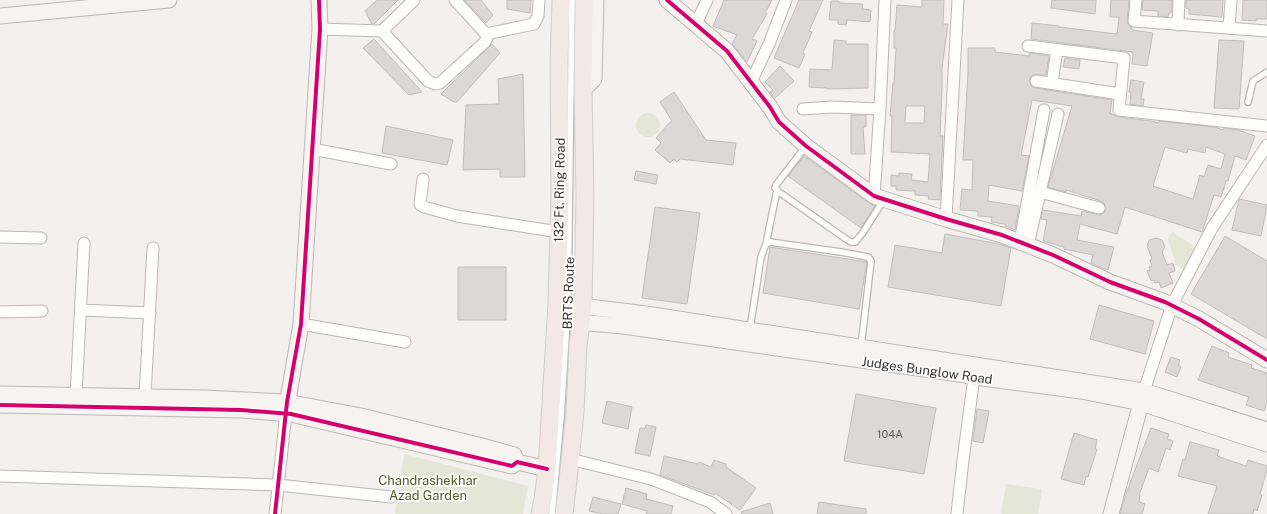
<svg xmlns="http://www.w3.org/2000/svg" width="1267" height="514" viewBox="0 0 1267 514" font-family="'Public Sans',sans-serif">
<rect width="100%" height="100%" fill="#f3f0ee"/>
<path fill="#e4e6d7" d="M636 125a12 12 0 1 1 24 0a12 12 0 1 1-24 0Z
M1172,231L1195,247L1184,270L1176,265L1168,239Z
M404,454L528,486L523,514H395Z
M1006,484L1042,489L1038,514H1001Z"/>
<path fill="#dbd8d7" stroke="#c0bebd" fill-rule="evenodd" d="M377,0H398L374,24H372L365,11Z
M464,0H481L493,15L486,23Z
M507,0H531L530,13L507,9Z
M724,0H772L765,13L767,14L752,39L757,41L747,62L732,44L737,35L713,26Z
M799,0H823L809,31L812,32L803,53L805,54L799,68L774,58Z
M922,0H944L943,24H948L942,68V90L940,136H943L940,200L928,199L929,196L915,195V191L896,190V186H891V175L899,176V173L912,174L911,180L928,182L930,154L891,152L892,116H890L893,83H894L896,48H894V30H895L897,5L922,7ZM906,106H925L924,123H905Z
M1052,0H1096L1095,14L1051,8Z
M1111,0H1129L1127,21L1128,24L1132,28V30L1153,33L1147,66L1132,64L1133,52L1031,39L1032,23L1059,26V27L1117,34L1119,17H1110Z
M1143,0H1172L1171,13H1169L1168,17L1158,16V11L1142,10Z
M1186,0H1223L1222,17L1189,14V9L1186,8Z
M1243,0H1267V19H1256V21L1242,20Z
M831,1H839V3L863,4L862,9L871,10L870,22L847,20L846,25L838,24V20H829Z
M374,39L422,92L409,95L363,48Z
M834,40L846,41V44H868V88L827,89V88L809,87L810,69L832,70Z
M1219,40L1244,41L1239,109L1214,108Z
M492,44L500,53L457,102H454L441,94Z
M968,48H995V52L1029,56L1030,53L1049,56L1046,75H1033L1029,80L1031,86L1035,88L1112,100L1110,113L1118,117L1152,121L1158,123L1159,121L1215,127L1223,130L1224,128L1238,130L1255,136L1246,160L1235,156L1228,181H1226L1221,197L1214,195L1202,232L1125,207L1117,234L1080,224L1077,240L1114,247L1108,270L1102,268L1091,263L1093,255L1064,249V247L1043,241L1047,220L1041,219L1043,210L1081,216L1082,211L1100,215L1104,213L1106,209L1104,203L1101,201L1066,190V192L1048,187L1072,106L1032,100L1021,155L1029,156L1022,191L989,185L988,201L1019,206L1015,230L1005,226V224L991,222L992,217L978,216V211L960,210L962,189L972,190L973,160H963L968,72ZM1165,147L1187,153L1188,149L1205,153L1206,147L1225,154L1221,169L1208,165L1204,177L1200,175L1193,199L1153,186Z
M1065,58L1080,60L1079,69L1063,67Z
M780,66L794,81L775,98L770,92L773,90L765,82Z
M523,74L525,177H500V169L463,170L466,105L499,104L498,79Z
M1131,80L1144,82L1141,99H1144L1143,106L1130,104L1131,93L1129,92Z
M674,92L706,140L736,143L733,165L680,159L677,162L674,159L670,163L655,150L661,143L656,138L668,124L672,121L660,102Z
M851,115H866V127H863L865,154H851Z
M386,126L453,140L447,165L382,153Z
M804,156L869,203L875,206L861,228L788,176Z
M636,171L658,175L656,184L634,180Z
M1239,199L1267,205L1261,236L1232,230Z
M655,207L700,213L687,304L642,298Z
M945,234L999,244L1011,248L1001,306L888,287L895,245L942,253Z
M1225,236L1267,261V339L1191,294Z
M1156,238L1162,240L1165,247L1162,252L1167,265L1173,263L1175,271L1169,273L1173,283L1161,288L1159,282L1155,283L1154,280L1151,281L1147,271L1150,270L1149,267L1152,266L1150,260L1152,259L1147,246L1149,240Z
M770,247L867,262L859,309L763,293Z
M458,267H506V320H458Z
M1099,305L1154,321L1145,354L1090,339Z
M1212,346L1229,353L1228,357L1252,365L1251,368L1267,373V401L1264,411L1246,405L1249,397L1198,380Z
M1171,357L1180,360L1178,365L1181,367L1177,377L1165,372Z
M856,394L936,408L924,474L844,461Z
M607,401L632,407L628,429L602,423Z
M977,409L989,411L983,443L973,441Z
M646,425L656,427L650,456L635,453L640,428L645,429Z
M1151,428L1169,434L1167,439L1173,441L1170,450L1166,448L1158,472L1149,468L1139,495H1140L1139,502L1145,504L1142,514H1120L1127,491Z
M1074,433L1097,440L1095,449H1097L1088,477L1086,476L1084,485L1061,479Z
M1190,442L1219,450L1217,456L1246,466L1248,460L1267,466V470L1260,494L1262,495L1257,511L1254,509L1253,514H1208L1217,486L1178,476L1183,459L1185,460Z
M664,456L698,464L699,462L711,467L714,460L726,464V467L756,488L740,510L715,493L714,495L660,475Z
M626,488L647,494L646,499L673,506L671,514H646L647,511L622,504Z
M593,497L621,504L618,514H602L589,511Z
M819,502L866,509V514H817Z
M770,503L773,514H742L741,512Z"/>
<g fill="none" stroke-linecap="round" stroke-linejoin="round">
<g stroke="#bab8b6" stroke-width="8">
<path id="lane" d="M1248,102L1253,81L1267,72
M806,146L776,185L775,188L779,192L846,239L851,242H855L862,234L883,201
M766,244L777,190
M750,329L761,257L766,244L770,242L841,252L868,257L871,261L861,347
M552,514L561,417L568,304L572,0"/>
</g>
<g stroke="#bab8b6" stroke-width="13">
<path id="street" d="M1136,0L1134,21L1267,31
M696,24L707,0
M1178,25L1179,0
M1229,28L1231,0
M320,29L382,31L414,0
M382,31L428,81L435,84L440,83L485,42L487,38L486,34L455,0
M486,34L534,24L538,16L539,0
M1028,46L1124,58L1119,110L1267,126
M1036,81L1120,94
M751,82L769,44L786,0
M1052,83L1057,50
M803,109L831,107L880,109
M312,149L391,164
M423,179L420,204L424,207L457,216L559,232
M1040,192L1099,208
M874,196L880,109L885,0
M946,219L958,0
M0,237L41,238
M1020,242L1044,110
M1028,245L1058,114
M81,310L150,313
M0,312L42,311
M301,324L405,342
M1144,391L1172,305L1212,228L1267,145
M76,395L84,243
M145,396L153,248
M570,459L651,479L710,502L726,514
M0,476L278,485L391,497
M275,514L286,413
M957,514L963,460L974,377"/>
</g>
<g stroke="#bab8b6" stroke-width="17">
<path id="secondary" d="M667,0L727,51L770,107L779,122L806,146L874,196L946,219L1002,235L1053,255L1110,282L1165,302L1199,319L1267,360
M0,16L169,0
M583,90L594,79L596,0
M557,303L646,314L1144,391L1267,430
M556,320L623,326L959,374L974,377L1081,391L1141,403L1267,444
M0,394L204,398L287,402L361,416L482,446L514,455L517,462
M0,405L241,410L291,414L512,466L517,462L547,469
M286,411L301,324L320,29L319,0
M1111,514L1141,403"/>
</g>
<g stroke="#d0cdcc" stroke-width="19">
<path id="primary" d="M540,514L543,499L547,469L557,303L560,195L559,63L561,0
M564,514L569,471L575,412L578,346L583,306L585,196L583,90L584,0"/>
</g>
<use href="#lane" stroke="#fdfdfc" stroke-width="5.5"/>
<use href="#street" stroke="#fdfdfc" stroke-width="11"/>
<use href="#secondary" stroke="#f7f3f1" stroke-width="15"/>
<use href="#primary" stroke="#f2e8e6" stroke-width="17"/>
<g stroke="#fff" stroke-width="6">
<path id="cycleway" d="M667,0L727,51L770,107L779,122L806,146L874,196L946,219L1002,235L1053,255L1110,282L1165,302L1199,319L1267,360
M0,405L241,410L291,414L512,466L517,462L547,469
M275,514L287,402L301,324L320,29L319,0"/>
</g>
<use href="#cycleway" stroke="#d6006c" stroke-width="4"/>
</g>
<g text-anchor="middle" stroke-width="3.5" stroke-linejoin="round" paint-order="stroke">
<g font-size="11" fill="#625f5e">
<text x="890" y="438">104A</text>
</g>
<g font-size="13" fill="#393634" stroke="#fff">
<text transform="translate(559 190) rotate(-89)" y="5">132 Ft. Ring Road</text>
<text transform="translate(568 293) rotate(-88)" y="5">BRTS Route</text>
<text transform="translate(927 370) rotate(8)" y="5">Judges Bunglow Road</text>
</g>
<g font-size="13" fill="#545b29" stroke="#fff">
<text x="428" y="485">Chandrashekhar<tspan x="428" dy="15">Azad Garden</tspan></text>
</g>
</g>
</svg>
